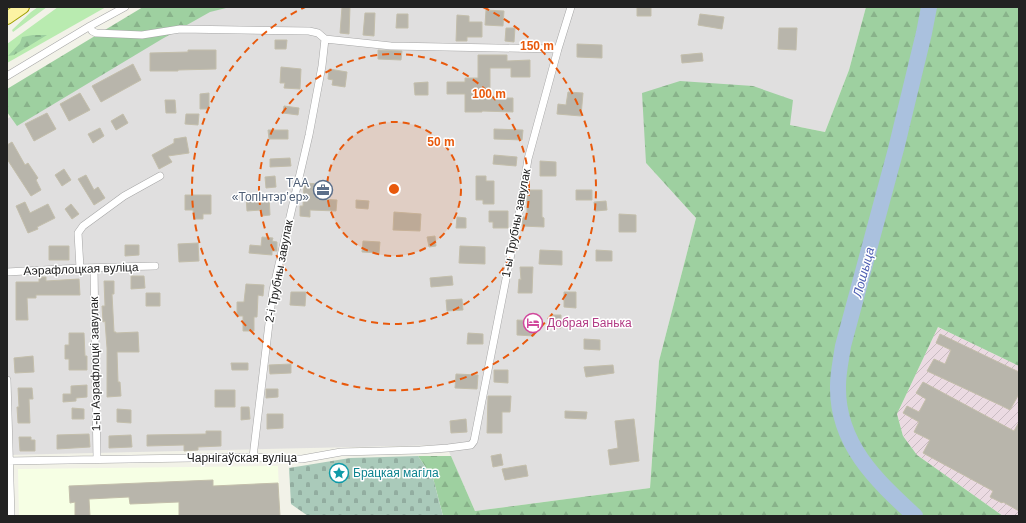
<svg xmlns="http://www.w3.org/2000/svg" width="1026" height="523" viewBox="0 0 1026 523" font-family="Arial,sans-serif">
<defs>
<pattern id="industrial-furrows" width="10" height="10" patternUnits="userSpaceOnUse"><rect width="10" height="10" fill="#ebdae2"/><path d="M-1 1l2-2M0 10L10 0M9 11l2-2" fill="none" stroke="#c9bbc2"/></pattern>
<pattern id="forest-firs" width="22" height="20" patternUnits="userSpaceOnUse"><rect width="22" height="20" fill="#9ed0a0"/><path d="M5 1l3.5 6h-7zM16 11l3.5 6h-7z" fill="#88b28a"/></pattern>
<pattern id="cemetery-stones" width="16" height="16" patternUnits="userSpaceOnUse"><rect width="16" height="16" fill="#aacaba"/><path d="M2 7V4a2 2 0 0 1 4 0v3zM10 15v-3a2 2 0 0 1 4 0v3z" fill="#92ada0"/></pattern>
</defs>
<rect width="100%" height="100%" fill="#f2f2e8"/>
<path fill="#e0dfdf" d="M194,7H866L849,70L825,132L790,125L646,163L696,218L659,361L650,488L475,511L446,445L7,455V119L95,65Z"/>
<path fill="url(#industrial-furrows)" d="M938,327L1019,366V405L1018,408L1019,409V512L1017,516H1003L917,455L903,436L897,414Z"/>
<path fill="#f6ffe4" d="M278,466L280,516H19L18,469Z"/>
<path fill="#b9ebb0" d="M38,7H47L13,32L12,30L31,12Z
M58,7H106L7,63V44Z"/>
<path fill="url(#forest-firs)" d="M143,7H230L210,12L162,39L17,126L7,112V89Z
M866,7H1019V366L938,327L897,414L903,436L917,455L1003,516H443L433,478L418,456H451L475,511L650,488L659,361L696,218L646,163L642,93L680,81L753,86L793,100L790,125L825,132L849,70Z
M33,35H47L14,55L8,56L20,43L22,37Z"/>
<path fill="url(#cemetery-stones)" d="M418,456L433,478L443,516H308L291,504L289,468L350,458Z"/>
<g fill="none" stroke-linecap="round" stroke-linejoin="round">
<path stroke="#aac1de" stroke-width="16" d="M915,516C876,480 837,444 838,386C838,373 841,360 843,346L896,149L924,33L929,7"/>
</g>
<path fill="#b8b5ab" stroke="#c3beab" d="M342,7H350L349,34L340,33Z
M637,7H651V16H637Z
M486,10L504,11L503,26L485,25Z
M365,13H375L374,36L363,35Z
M397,14H408V28H396Z
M700,14L724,17L722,29L698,25Z
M457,15L469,16V22H482V37H467V41H456Z
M506,28H515L514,42L505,41Z
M779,28H797L796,50L778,49Z
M275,40H287L286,49H275Z
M577,44L602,45V58L577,57Z
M188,50H216V69L178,70V71H150V53L188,52Z
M378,50L402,51L401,60L378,59Z
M702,53L703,61L682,63L681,55Z
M478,55H507V61L530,60V77H511V68H490V98H513V112L482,111V112H465V94H447V82H465V78H478Z
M133,64L141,80L101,102L92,86Z
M281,67L301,69L300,89L284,88L285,83H280Z
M329,69L347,72L345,87L332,85L333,80L328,79Z
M428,82V95H415L414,83Z
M568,92L583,93L581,116L557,114L558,104L566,105Z
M80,93L90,110L69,121L60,104Z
M209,93V109H200V94Z
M165,100H175L176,113H166Z
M284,106L299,108L298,115L283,113Z
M47,113L56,129L34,141L25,124Z
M123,114L128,123L116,130L111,121Z
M186,114H199L198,125L185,124Z
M100,128L104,136L93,143L88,134Z
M494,129L523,130L522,140L494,139Z
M268,130H288V139H269Z
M186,137L189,153L168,156L172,162L159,169L152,155L174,143V139Z
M12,142L25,165L28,163L38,178L36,180L41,190L31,196L7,159V145Z
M494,155L517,157L516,166L493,164Z
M290,158L291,166L270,167V159Z
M540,161L556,162V176H540Z
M64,169L71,180L62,186L55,175Z
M86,175L94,190L98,187L105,198L94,205L78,179Z
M275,176L276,187L266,188L265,177Z
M476,176H486V181H494V204H483V200H476Z
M304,183L319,184L318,199L337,200L336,211L310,210V217L300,216V206H303Z
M528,190H542V217L544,218V227L522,226L523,217H527V196Z
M576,190H592V200H576Z
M185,195H211V214H203V219H194L193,210H185Z
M269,195L270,215L261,216V210L247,211L246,196Z
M356,200L369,201L368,209L356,208Z
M606,201L607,210L595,211L594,202Z
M25,202L30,213L48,204L55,218L37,227L38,229L28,233L16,206Z
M71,204L79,214L72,219L65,209Z
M489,211H508V228H493V222H489Z
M394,212L421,214L420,231L393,230Z
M619,214L636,215V232H619Z
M457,217L466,218V228H456Z
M435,236L436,246L429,247L427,237Z
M262,237L273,238L272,241L277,242V251H272V255L249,253L250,245L261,246Z
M363,241L380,242L379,253L362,252Z
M198,243L199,261L179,262L178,244Z
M125,245H139V255L125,256Z
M49,246H69V260H49Z
M460,246L485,247V264L459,263Z
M540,250L562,251V265L539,264Z
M596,250L612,251V261H596Z
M520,267H533L532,293H518L519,279L521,280Z
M131,276H144L145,288L131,289Z
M452,276L453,285L431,287L430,278Z
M39,277H46V281L79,279L80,295H36V298H27L28,320H16V282H39Z
M104,281H114V294H112L114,332H116V333L138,332L139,352H117L118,382H120L121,396L107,397V348L105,321L103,322L102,306H105Z
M246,284L264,285L263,296L258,295L257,317H254V331H243V316H237V302H244Z
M291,292H306L305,306L290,305Z
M564,292H576V308L564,307Z
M146,293H160V306H146Z
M462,299L463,310L447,311L446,300Z
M552,315H561V328H551Z
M517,320L535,321L534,336L517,335Z
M69,333H84L85,356H87V370H69V359H65V345H69Z
M468,333L483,334V344H467Z
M940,334L1019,372V394L1010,410L1000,405L927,371L934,359L945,364L951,350L936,343Z
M584,339L600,340V350L584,349Z
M33,356L34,372L15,373L14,358Z
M231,363H248V370H232Z
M291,364V373L270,374L269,365Z
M613,365L614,373L586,377L584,367Z
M494,370H508V383L494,382Z
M456,374L478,375L477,389L455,388Z
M923,382L1014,431L1019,422V511L1003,502L1002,503L990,497L993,491L923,453L930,440L914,432L919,422L903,413L907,406L919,412L926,399L916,393Z
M87,385V397L76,398V401L63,402V394H71V386Z
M18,388H32L33,399H29L30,423H18L17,407H19Z
M266,389H278V397L266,398Z
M215,390H235V407H215Z
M488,396H511L510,412H502V433H487Z
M241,407H249L250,419L241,420Z
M72,408L84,409V419H72Z
M117,409L131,410V423L117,422Z
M565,411L587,412L586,419L565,418Z
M267,414H283V428L267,429Z
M466,419L467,432L451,433L450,421Z
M634,419L639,461L610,465L608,450L618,448L615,421Z
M206,431H221V446L198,447V450L184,451V445L147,446V435L206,434Z
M89,434L90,447L57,449V435Z
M131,435L132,447L109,448V436Z
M19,437H31V440H35V451H20Z
M501,454L503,465L493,467L491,456Z
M526,465L528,476L505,480L502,469Z
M213,480V486L278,483L280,516H179V502L130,504L129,497L89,499L90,516H75V502L70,503L69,486Z"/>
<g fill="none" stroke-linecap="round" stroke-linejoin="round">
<g stroke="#a6a6a6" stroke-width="8">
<path id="street" d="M90,26L92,31L96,33L142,35L180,29L309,31L318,33L325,39L391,46L558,49
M7,76L90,26L125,7
M80,268L78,233L83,226L124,196L160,176
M94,268L97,460
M7,272L80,268L155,266
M7,380L11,516
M253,457L273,290L309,135L322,66L325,39
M7,461L253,457L286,459H302L341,452L420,450L448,448L471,445L474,441L521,203L528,159L558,49L571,7"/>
</g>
<g stroke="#9e9e01" stroke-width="14">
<path id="primary" d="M7,18L23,7"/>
</g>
<use href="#street" stroke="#fff" stroke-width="7"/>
<use href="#primary" stroke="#fcf3a3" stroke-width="12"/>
</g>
<circle cx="394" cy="189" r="67" fill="#e8590c" fill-opacity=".12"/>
<g fill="none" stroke="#e8590c" stroke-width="2" stroke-dasharray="7 5">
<circle cx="394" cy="189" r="67"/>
<circle cx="394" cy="189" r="135"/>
<path d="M483 7A202 202 0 1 1 305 7"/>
</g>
<defs>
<g id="office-ring" transform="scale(1)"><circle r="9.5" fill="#fff" stroke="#5c6f8a" stroke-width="1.5"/><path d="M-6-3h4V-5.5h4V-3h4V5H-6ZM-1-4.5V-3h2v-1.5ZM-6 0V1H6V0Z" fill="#5c6f8a"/></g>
<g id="hotel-ring" transform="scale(1)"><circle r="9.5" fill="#fff" stroke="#d1479c" stroke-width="1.5"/><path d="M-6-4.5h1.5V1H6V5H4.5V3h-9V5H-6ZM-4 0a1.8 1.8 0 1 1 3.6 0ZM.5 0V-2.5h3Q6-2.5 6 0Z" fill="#d1479c"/></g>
<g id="sight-ring" transform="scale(1)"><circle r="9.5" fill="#fff" stroke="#0f9aa8" stroke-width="1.5"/><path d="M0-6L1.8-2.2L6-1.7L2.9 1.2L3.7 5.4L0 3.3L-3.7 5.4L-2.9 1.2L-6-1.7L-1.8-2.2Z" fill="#0f9aa8"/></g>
</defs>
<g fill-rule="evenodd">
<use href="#office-ring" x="323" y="190"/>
<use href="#hotel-ring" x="533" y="323"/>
<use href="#sight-ring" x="339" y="473"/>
</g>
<g text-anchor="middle" stroke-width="3" stroke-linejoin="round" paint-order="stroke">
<g font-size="12" fill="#4e5e75" stroke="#fff" text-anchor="end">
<text x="309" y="187">ТАА<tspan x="309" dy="14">«ТопІнтэрʼер»</tspan></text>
</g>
<g font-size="12" fill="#222" stroke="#fff">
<text transform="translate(516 223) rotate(-79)" y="4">1-ы Трубны завулак</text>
<text transform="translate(81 269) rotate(-2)" y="4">Аэрафлоцкая вуліца</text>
<text transform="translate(279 271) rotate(-79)" y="4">2-і Трубны завулак</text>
<text transform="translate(95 364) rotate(-91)" y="4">1-ы Аэрафлоцкі завулак</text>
<text x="242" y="462">Чарнігаўская вуліца</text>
</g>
<g font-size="12" fill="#b23c85" stroke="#fff" text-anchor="start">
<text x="547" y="327">Добрая Банька</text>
</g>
<g font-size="12" fill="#0d838f" stroke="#fff" text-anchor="start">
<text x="353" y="477">Брацкая магіла</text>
</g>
<g font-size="13" font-style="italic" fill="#4d5eb2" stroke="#fff">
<text transform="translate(863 272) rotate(-75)" y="5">Лошыца</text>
</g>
</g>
<circle cx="394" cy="189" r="6" fill="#e8590c" stroke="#fff" stroke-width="2"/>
<g font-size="12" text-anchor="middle" font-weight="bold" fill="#e8590c" stroke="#fff" stroke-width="3" stroke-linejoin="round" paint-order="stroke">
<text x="537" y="50">150 m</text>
<text x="489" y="98">100 m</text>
<text x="441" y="146">50 m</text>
</g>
<rect width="1026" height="523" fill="none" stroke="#222222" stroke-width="16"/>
</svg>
